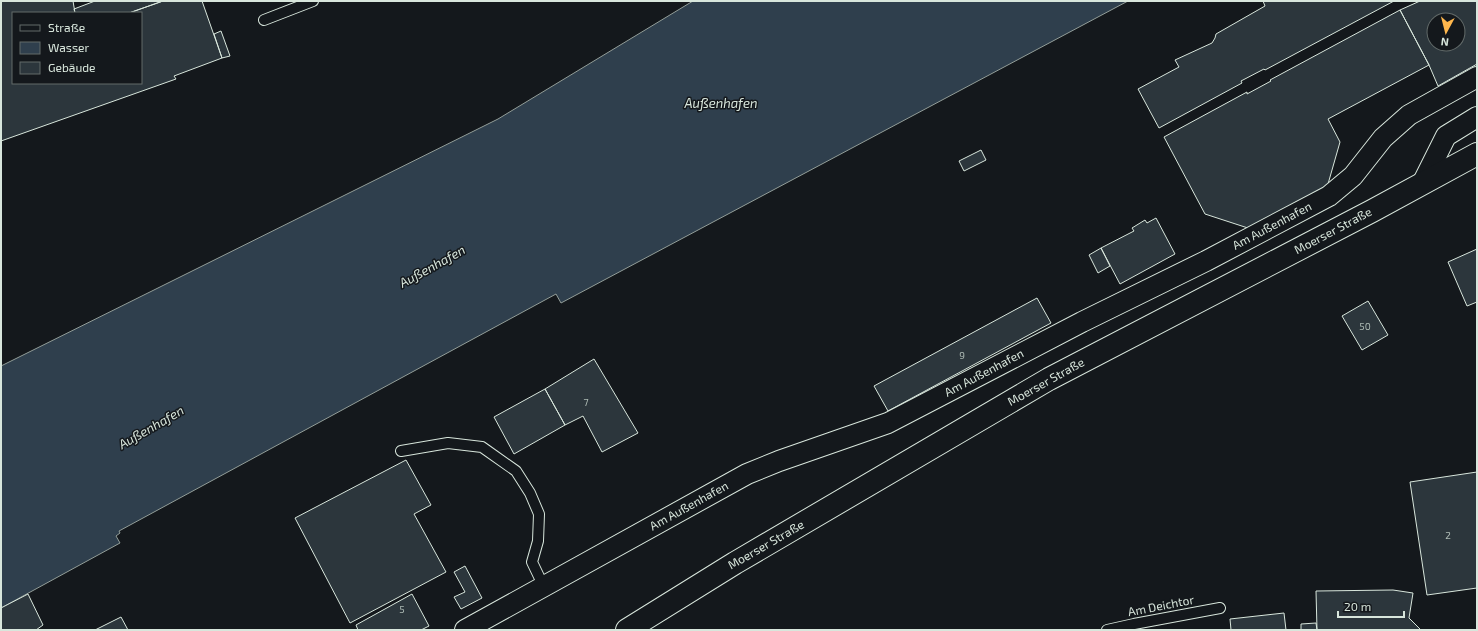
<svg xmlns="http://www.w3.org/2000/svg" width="1478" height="631" viewBox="0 0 1478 631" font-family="'Exo 2',sans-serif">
<rect width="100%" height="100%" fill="#14181c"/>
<path fill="#2f3f4d" stroke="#939e99" d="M693,1H1128L561,303L556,294L119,531L120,533L116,536L120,543L1,608V366L498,119Z"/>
<path fill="#2c363c" stroke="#d8e6dc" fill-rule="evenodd" d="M1,1H73L75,13H13V83H141V13H129L163,1H202L222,58L174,76L176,79L1,141Z
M95,1H163L129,13H75L74,9Z
M1263,1H1394L1265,70L1264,69L1241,81L1242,83L1159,128L1138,89L1179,67L1175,60L1212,43L1215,38L1216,34L1265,6Z
M1420,1H1477V64L1438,86L1429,65L1400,10ZM1434,20H1458V44H1434Z
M1400,10L1429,65L1328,119L1340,142L1326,191L1254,230L1205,214L1164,137L1247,92V94L1271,81L1270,80Z
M221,31L230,56L222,58L214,34Z
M981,150L986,160L964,171L959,161Z
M1156,218L1175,254L1120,284L1101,248L1134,231L1132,228L1145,220L1147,223Z
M1101,248L1110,266L1098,273L1089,255Z
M1477,249V302L1467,306L1448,262Z
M1037,298L1051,323L888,411L874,386Z
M1368,301L1388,335L1362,350L1342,316Z
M594,359L638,433L602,452L583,416L565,425L545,389Z
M545,389L565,425L514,454L494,417Z
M406,460L431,505L414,514L446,572L350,623L295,518Z
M1477,472V588L1427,595L1410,482Z
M465,566L482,598L461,609L454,597L465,592L454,572Z
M1393,590L1413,593L1409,618L1421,630H1317L1316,591Z
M28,594L43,625L36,630H1V608Z
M412,594L429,626L421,630H358L356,625Z
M1284,613L1286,630H1231L1230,619Z
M121,617L128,630H95Z
M1316,623L1317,630H1301V624Z"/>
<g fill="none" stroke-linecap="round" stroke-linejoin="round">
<g stroke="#d8e6dc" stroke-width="12">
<path id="lane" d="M264,20L313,1
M401,451L448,443L482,447L516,471L530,493L539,514L538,541L532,562L544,587
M1107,630L1134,624L1220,608"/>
</g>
<g stroke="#d8e6dc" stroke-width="22">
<path id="street" d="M1422,184L1446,136L1477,117
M465,630L747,474L779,461L888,423L1082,322L1206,261L1329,196L1353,176L1383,138L1409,115L1477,77"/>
</g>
<g stroke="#d8e6dc" stroke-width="24">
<path id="secondary" d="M627,630L735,563L1049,379L1372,211L1477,154"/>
</g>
<use href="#lane" stroke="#14181c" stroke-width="10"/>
<use href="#street" stroke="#14181c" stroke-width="20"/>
<use href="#secondary" stroke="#14181c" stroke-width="22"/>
</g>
<g text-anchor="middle" stroke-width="3" stroke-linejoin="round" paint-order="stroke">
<g font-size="10" fill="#adbab4">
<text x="1365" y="330">50</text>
<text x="962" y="359">9</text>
<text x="586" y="406">7</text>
<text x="1448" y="539">2</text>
<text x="402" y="613">5</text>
</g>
<g font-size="12" fill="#d8e6dc" stroke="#14181c">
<text transform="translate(1272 226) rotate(-28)" y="4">Am Außenhafen</text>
<text transform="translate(1333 231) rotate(-28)" y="4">Moerser Straße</text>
<text transform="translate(984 373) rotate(-28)" y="4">Am Außenhafen</text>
<text transform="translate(1046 382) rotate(-29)" y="4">Moerser Straße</text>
<text transform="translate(689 506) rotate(-29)" y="4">Am Außenhafen</text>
<text transform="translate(766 545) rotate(-30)" y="4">Moerser Straße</text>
<text transform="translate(1161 606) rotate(-11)" y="4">Am Deichtor</text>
</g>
<g font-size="13" font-style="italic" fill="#d8e6dc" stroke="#14181c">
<text x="721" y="108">Außenhafen</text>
<text transform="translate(432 266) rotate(-29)" y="5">Außenhafen</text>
<text transform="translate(151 427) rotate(-30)" y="5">Außenhafen</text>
</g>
</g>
<rect width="1478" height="631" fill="none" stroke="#d8e6dc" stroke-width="4"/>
<rect x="12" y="12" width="130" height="72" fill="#14181c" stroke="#626a69"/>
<rect x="20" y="25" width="20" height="6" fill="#14181c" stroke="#626a69"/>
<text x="48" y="32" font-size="12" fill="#d8e6dc">Straße</text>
<rect x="20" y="42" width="20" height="12" fill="#2f3f4d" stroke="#626a69"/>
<text x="48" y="52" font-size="12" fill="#d8e6dc">Wasser</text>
<rect x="20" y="62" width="20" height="12" fill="#2c363c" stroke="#626a69"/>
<text x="48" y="72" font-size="12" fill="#d8e6dc">Gebäude</text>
<g transform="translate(1446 32) rotate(187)"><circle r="19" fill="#14181c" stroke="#626a69"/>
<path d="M0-3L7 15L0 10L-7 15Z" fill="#ffb74d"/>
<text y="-6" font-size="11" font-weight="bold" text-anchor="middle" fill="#d8e6dc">N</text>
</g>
<path d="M1338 611v6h66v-6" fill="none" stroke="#d8e6dc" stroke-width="2"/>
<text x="1344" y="611" font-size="12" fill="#d8e6dc" stroke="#14181c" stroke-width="3" paint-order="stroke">20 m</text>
</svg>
